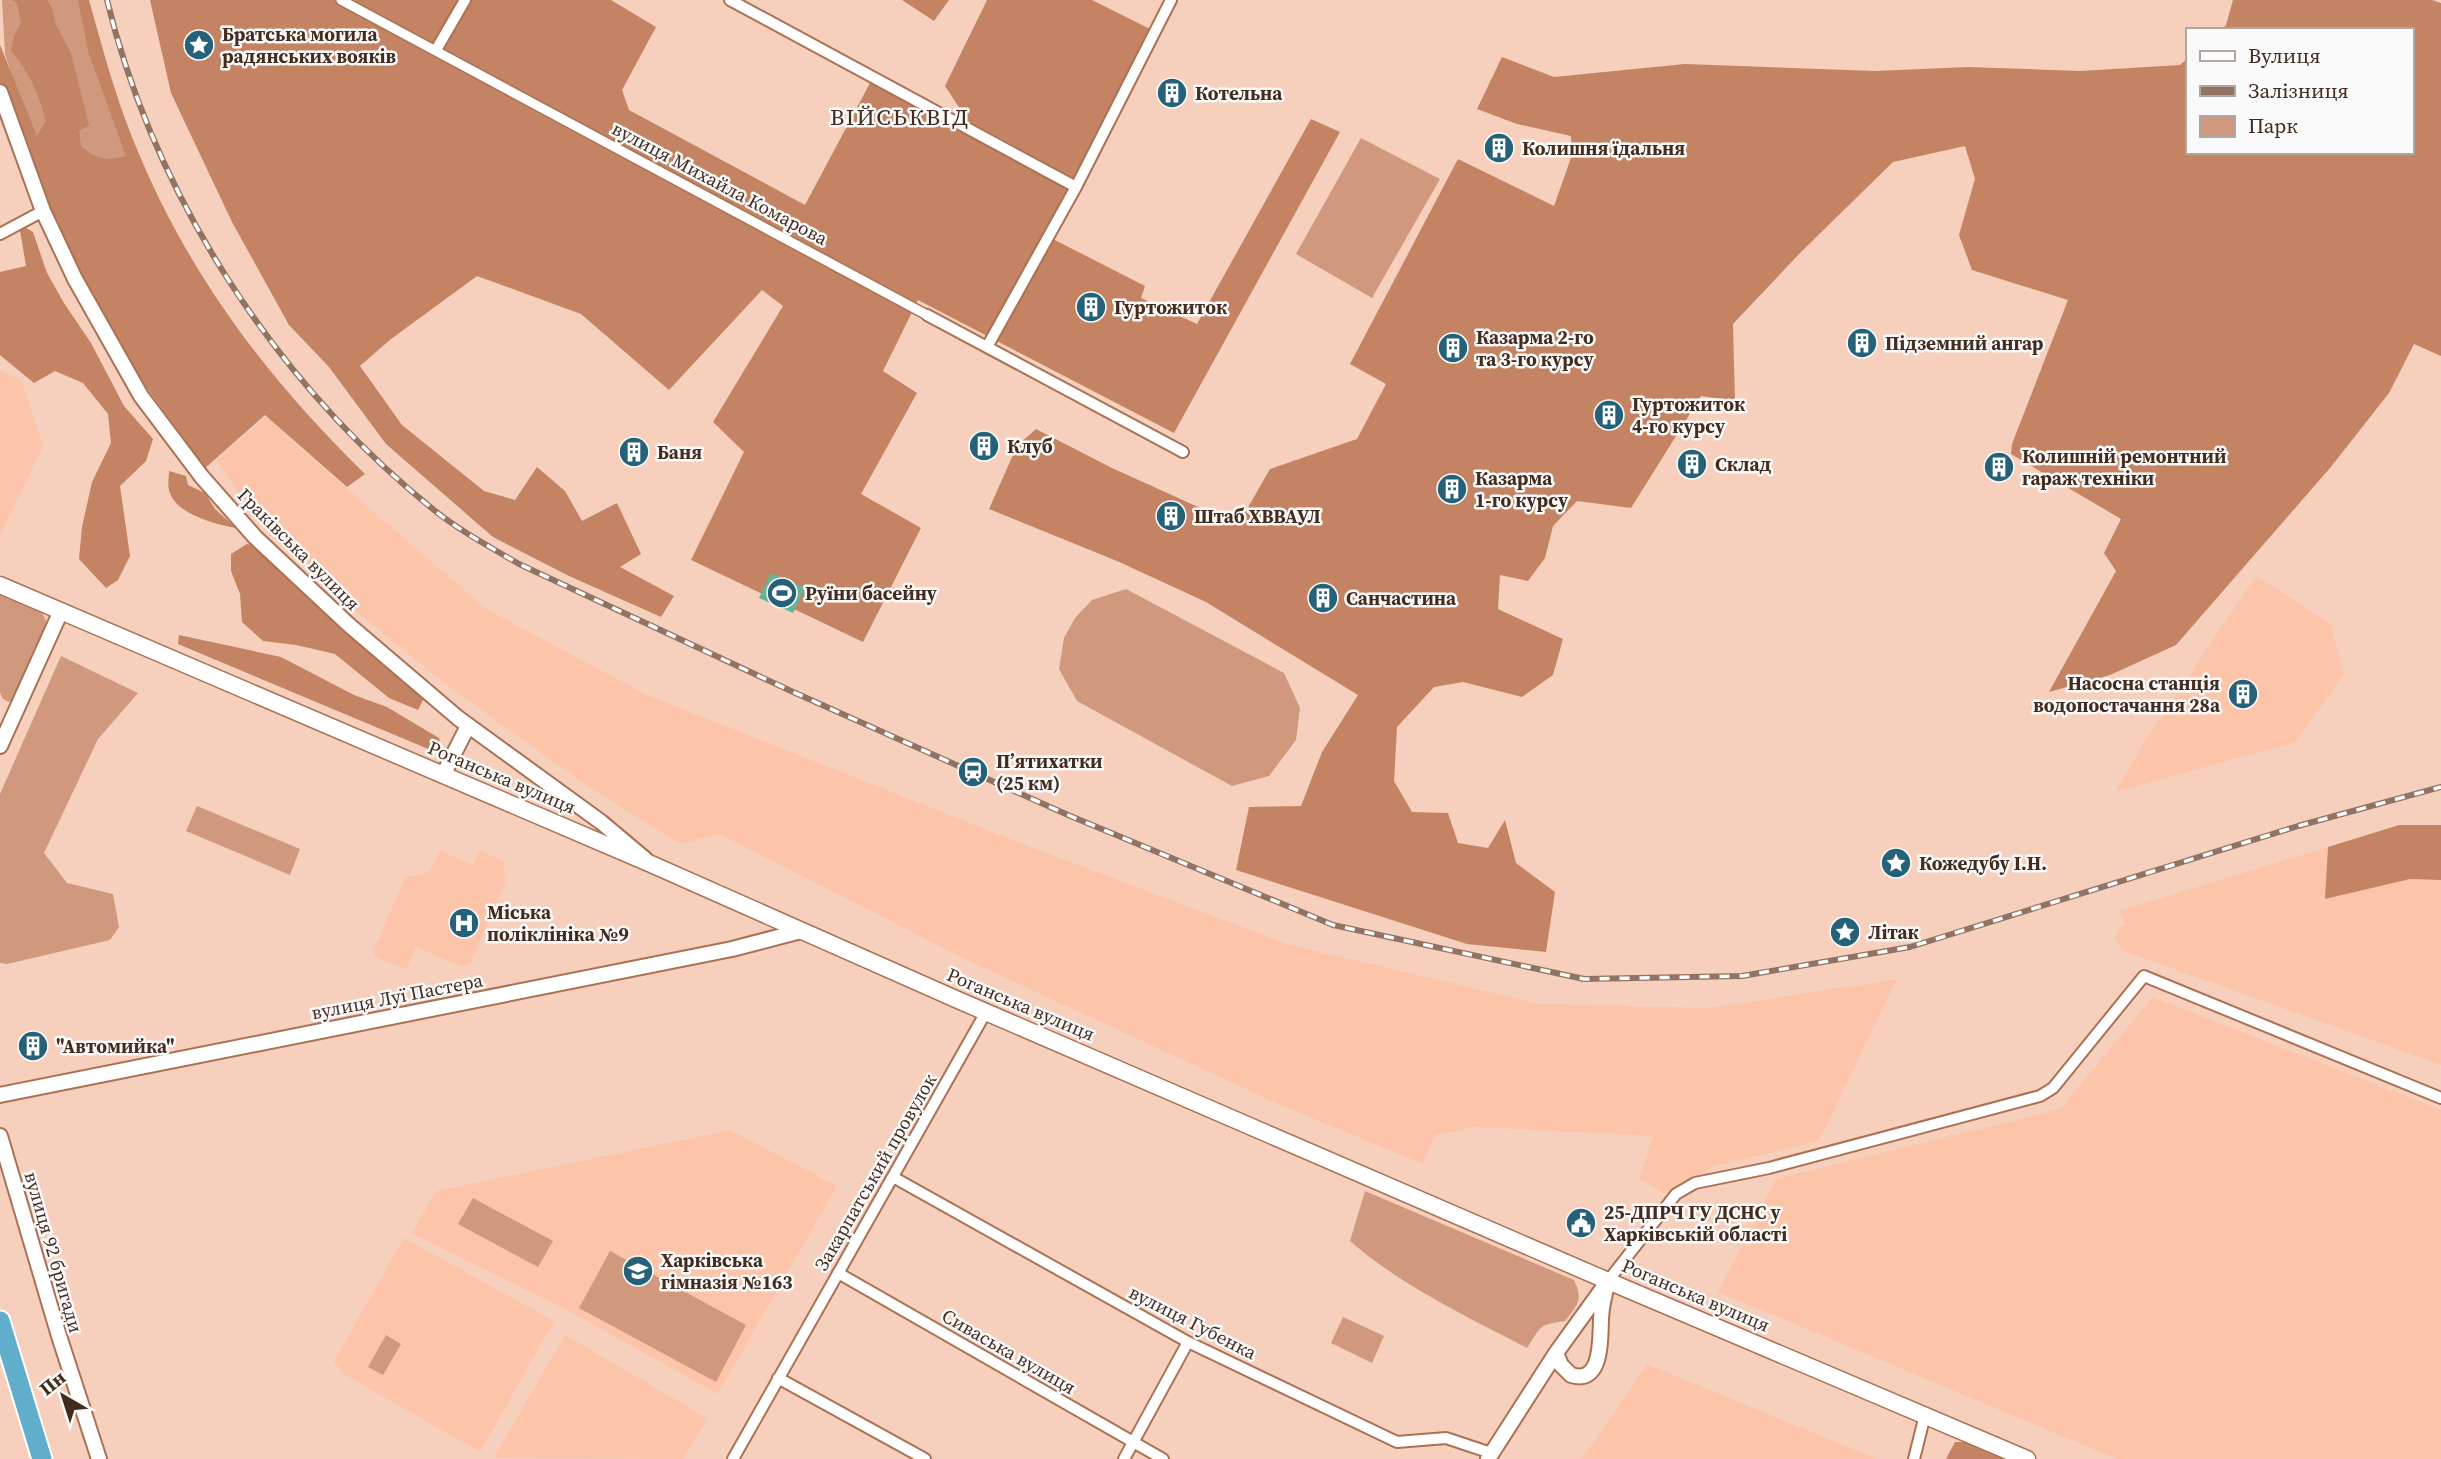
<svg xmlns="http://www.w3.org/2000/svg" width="2441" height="1459" viewBox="0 0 2441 1459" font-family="'Source Serif 4',serif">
<rect width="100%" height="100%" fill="#f6d0bd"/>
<path fill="#fcc4a8" d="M0,370L21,380L43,446L0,536Z
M267,416L301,449L486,609L647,695L1023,844L1287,944L1540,1004L1710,1008L1897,979L1819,1141L1715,1166L1664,1193L1639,1179L1653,1136L1475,1127L1435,1135L1423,1164L1283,1106L973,963L719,834L680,844L587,786L447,685L339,597L254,515L216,460Z
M2256,576L2331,624L2344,674L2296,742L2115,792L2147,738Z
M2328,847L2325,899L2410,879L2441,880V1065L2124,951L2114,939L2121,926L2126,924L2119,911Z
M480,850L504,862L505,883L470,964L463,967L416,947L406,969L374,957L375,947L405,878L429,872L440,851L473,865Z
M2153,997L2441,1110V1459H2117L1718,1292L1776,1179L2060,1109Z
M730,1130L837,1186L718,1394L565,1309L411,1233L437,1191Z
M404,1238L554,1321L480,1452L342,1373L334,1361Z
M565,1335L707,1418L683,1459L494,1458Z
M1647,1364L1659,1369L1877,1459H1582Z"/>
<path fill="#d0997d" d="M2,0H87L127,157L99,236L29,130L5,54Z
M1361,138L1440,179L1372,298L1296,254Z
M1126,589L1284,673L1300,708L1296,740L1269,776L1232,786L1077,701L1059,669L1064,638L1075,618L1092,600Z
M0,593L41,610L47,623L15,698L9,702L3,699L0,693Z
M61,656L138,693L98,739L44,853L67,883L113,894L119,927L110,940L7,964L0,963V794Z
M197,806L300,849L290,875L186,831Z
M1365,1191L1574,1280C1584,1300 1577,1305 1565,1321C1538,1325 1542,1325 1527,1348C1466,1316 1403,1287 1350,1241Z
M473,1198L553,1241L538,1267L458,1224Z
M610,1251L746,1325L716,1382L579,1308Z
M1343,1317L1384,1336L1372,1363L1331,1343Z
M386,1335L401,1344L383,1375L368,1367Z"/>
<path fill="#c48362" d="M12,0H47L52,8L56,25L71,53L89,125L79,131L81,146C96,159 107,162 126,156L88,51L78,0H89C102,46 114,92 132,137C185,270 263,374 365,474L347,487L265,415L205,468L146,387L109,330L71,261L18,134L0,82V45L37,136L46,121C39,95 30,72 11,51L14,36L21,23L17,3Z
M150,0H611L656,27L622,90L629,110L805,205L871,81L1070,187L1045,235L1145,286L1141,298L1197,324L1311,119L1340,132L1174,433L918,300L883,371L917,393L861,494L921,528L863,642L691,560L744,452L713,422L783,306L762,290L669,390L581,314L477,276L391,339L360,366L402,425L484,491L515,500L537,467L565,491L582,521L617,503L641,554L620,567L674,596L661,617L569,576L493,537L386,444L329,367L289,325L232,222L171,93Z
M902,0H949L934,21Z
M987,0H1092L1150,29L1076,179L968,121L945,86Z
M2233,0H2432L2441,3V356L2414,344L2389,393L2330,468L2176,645L2110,675L2049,692L2116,571L2104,553L2121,519L2011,454L2012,444L2068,300L1972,270L1959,235L1975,179L1965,146L1893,162L1801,252L1733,324L1735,401L1701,396L1631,508L1577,501L1553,526L1545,558L1528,581L1500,575L1498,609L1563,639L1553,675L1522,697L1463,682L1434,687L1397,727L1394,781L1412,812L1448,813L1458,843L1488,848L1505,820L1516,863L1555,892L1546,952L1467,944L1236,870L1249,807L1301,806L1322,752L1358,695L1206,602L1117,561L989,509L1017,446L1036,429L1112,468L1238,525L1270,469L1357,439L1386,384L1350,364L1458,159L1554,206L1572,155L1571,136L1517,124L1477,109L1502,57L1554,77L1685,64L1875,71L1968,67L2080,71L2180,65L2187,59V152H2411V30H2221L2226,25Z
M19,224L33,232L47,273L64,303L91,343L124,406L153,439L146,461L120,486L130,556L118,580L106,588L79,559L82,527L92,482L111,443L108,414L83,383L55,371L34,383L0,355V272L26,266Z
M169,471L186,476L188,485L205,493L215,509L236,528C215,524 178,515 170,493C167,487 169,477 169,471Z
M247,544L254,545L343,630L424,698L418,710L389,698L335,654L296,645L263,641L242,622L240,594L231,571V554Z
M179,635L281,657L354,695L387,707L439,738L441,746L433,751L178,644Z
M2399,825H2441V880L2410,879L2325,899L2328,847Z
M1955,1442H1973L2012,1459H1946Z"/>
<path fill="#62b597" d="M771,573L805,588L793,613L759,598Z"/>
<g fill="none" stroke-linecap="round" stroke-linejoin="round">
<g stroke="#aa7154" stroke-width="12">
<path id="pedestrian" d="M341,0L927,315"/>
</g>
<g stroke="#aa7154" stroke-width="14">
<path id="minor" d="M730,0L1076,187
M436,50L465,0
M0,234L43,211
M927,315L1183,452
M987,347L1076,187L1171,0
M893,1177L1188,1342L1397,1442L1446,1438L1491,1453
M838,1273L1163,1459
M1608,1281L1676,1194L1695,1183L1769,1168L2040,1096L2053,1088L2144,976L2441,1098
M778,1378L925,1459
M733,1459L986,1012
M1124,1459L1188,1342
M1914,1459L1925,1415"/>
</g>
<g stroke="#aa7154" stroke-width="18">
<path id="tertiary" d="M0,92L43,211L75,279L141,396L202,477L255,537L349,625L458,718L601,822L645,859
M0,746L61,611
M443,775L468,726
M0,1095L732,949L801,931
M0,1136L59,1336L99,1459
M1556,1353L1561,1365L1571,1375C1603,1385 1600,1338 1601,1320C1601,1308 1604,1297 1607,1285
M1488,1459L1556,1353L1608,1281"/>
</g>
<g stroke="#aa7154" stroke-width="19">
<path id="secondary" d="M0,585L651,864L958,1000L1608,1281L2027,1459"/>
</g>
<g stroke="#fff" stroke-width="23">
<path id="trunk" d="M0,1321L42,1459"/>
</g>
<use href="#pedestrian" stroke="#fff" stroke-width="9"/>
<use href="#minor" stroke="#fff" stroke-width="10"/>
<use href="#tertiary" stroke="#fff" stroke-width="14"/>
<use href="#secondary" stroke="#fff" stroke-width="16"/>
<use href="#trunk" stroke="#60aecc" stroke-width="19"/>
<g stroke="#917363" stroke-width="6">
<path id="rail" d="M107,0C155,197 276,383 434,510C460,531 490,547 519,564L791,691L1068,815L1333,925L1584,979L1742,976L1910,947L2298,826L2441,787"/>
</g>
<use href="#rail" stroke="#fafafa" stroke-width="3.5" stroke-dasharray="10" stroke-linecap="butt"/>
</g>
<defs>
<g id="sight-disc" transform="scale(1.575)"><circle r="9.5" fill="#256178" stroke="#fafafa"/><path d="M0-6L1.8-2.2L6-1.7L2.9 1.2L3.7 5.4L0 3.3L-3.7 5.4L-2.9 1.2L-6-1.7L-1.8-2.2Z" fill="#fff"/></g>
<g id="building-disc" transform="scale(1.575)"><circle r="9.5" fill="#256178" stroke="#fafafa"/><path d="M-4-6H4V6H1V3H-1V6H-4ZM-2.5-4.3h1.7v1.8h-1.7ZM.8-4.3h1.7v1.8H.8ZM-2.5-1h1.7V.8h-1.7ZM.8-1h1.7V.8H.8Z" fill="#fff"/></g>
<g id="stadium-disc" transform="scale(1.575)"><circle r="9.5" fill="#256178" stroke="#fafafa"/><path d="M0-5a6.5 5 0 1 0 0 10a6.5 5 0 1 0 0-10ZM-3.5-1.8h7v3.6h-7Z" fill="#fff"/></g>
<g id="station-disc" transform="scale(1.575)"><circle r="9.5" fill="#256178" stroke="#fafafa"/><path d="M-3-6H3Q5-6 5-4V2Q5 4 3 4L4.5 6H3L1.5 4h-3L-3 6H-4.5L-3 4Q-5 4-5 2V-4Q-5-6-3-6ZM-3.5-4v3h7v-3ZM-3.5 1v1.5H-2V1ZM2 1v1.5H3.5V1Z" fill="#fff"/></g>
<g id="hospital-disc" transform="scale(1.575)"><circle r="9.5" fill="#256178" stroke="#fafafa"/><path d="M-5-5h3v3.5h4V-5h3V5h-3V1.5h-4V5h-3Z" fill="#fff"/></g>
<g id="civic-disc" transform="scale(1.575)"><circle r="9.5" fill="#256178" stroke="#fafafa"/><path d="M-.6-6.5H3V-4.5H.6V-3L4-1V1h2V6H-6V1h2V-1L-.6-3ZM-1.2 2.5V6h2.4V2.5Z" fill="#fff"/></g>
<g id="school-disc" transform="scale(1.575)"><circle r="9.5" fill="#256178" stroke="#fafafa"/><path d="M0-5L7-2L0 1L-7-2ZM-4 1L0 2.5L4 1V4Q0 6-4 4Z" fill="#fff"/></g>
</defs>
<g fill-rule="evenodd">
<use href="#sight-disc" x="199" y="45"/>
<use href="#building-disc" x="1172" y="93"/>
<use href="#building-disc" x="1499" y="148"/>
<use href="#building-disc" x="1091" y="307"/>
<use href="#building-disc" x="1862" y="343"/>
<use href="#building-disc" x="1453" y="348"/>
<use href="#building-disc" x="1609" y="415"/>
<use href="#building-disc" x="984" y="446"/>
<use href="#building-disc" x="634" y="452"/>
<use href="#building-disc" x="1692" y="464"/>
<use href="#building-disc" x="1999" y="467"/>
<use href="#building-disc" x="1452" y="489"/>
<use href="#building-disc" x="1171" y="516"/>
<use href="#stadium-disc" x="782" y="593"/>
<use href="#building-disc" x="1323" y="598"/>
<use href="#building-disc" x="2243" y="694"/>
<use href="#station-disc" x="973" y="772"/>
<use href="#sight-disc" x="1896" y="863"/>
<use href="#hospital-disc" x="464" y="923"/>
<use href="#sight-disc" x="1845" y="932"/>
<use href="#building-disc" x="33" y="1046"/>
<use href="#civic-disc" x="1581" y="1223"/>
<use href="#school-disc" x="638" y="1271"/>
</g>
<g text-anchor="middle" stroke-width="5" stroke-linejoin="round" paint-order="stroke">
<g font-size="19" font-weight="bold" fill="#432b1e" stroke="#fafafa" text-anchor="start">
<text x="222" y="41">Братська могила<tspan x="222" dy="22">радянських вояків</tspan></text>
<text x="1195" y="100">Котельна</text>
<text x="1522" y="155">Колишня їдальня</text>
<text x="1114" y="314">Гуртожиток</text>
<text x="1476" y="344">Казарма 2-го<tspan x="1476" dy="22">та 3-го курсу</tspan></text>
<text x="1885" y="350">Підземний ангар</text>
<text x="1632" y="411">Гуртожиток<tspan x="1632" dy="22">4-го курсу</tspan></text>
<text x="1007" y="453">Клуб</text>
<text x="657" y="459">Баня</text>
<text x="2022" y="463">Колишній ремонтний<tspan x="2022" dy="22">гараж техніки</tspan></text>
<text x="1715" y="471">Склад</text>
<text x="1475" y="485">Казарма<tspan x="1475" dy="22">1-го курсу</tspan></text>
<text x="1194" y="523">Штаб ХВВАУЛ</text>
<text x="805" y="600">Руїни басейну</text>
<text x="1346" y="605">Санчастина</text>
<text x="2220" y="690" text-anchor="end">Насосна станція<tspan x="2220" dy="22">водопостачання 28а</tspan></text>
<text x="996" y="768">Пʼятихатки<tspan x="996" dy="22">(25 км)</tspan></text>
<text x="1919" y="870">Кожедубу І.Н.</text>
<text x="487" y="919">Міська<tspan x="487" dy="22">поліклініка №9</tspan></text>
<text x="1868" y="939">Літак</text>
<text x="56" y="1053">"Автомийка"</text>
<text x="1604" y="1219">25-ДПРЧ ГУ ДСНС у<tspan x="1604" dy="22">Харківській області</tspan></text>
<text x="661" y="1267">Харківська<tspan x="661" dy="22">гімназія №163</tspan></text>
</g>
<g font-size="19" fill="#432b1e" stroke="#fafafa">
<text transform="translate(720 183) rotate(28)" y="7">вулиця Михайла Комарова</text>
<text transform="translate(299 549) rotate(45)" y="7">Граківська вулиця</text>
<text transform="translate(502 777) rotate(23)" y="7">Роганська вулиця</text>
<text transform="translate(397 996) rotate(-11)" y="7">вулиця Луї Пастера</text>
<text transform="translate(1021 1004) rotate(23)" y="7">Роганська вулиця</text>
<text transform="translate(875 1172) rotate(-60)" y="7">Закарпатський провулок</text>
<text transform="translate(54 1252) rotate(74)" y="7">вулиця 92 бригади</text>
<text transform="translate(1696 1295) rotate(23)" y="7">Роганська вулиця</text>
<text transform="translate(1193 1322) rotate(27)" y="7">вулиця Губенка</text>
<text transform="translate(1009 1351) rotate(30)" y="7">Сиваська вулиця</text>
</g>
<g font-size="23" letter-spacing="2" fill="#432b1e" stroke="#fafafa">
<text x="900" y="125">ВІЙСЬКВІД</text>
</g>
</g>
<rect x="2186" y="28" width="228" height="126" fill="#fafafa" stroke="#b1a7a2" stroke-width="2"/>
<rect x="2200" y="51" width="35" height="10" fill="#ffffff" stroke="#b1a7a2" stroke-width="2"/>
<text x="2248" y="63" font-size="21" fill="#432b1e">Вулиця</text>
<rect x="2200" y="86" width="35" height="10" fill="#917363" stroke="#b1a7a2" stroke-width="2"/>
<text x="2248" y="98" font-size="21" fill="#432b1e">Залізниця</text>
<rect x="2200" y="116" width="35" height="21" fill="#d0997d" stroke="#b1a7a2" stroke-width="2"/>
<text x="2248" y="133" font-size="21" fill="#432b1e">Парк</text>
<g transform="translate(63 1396) rotate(321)" stroke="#fafafa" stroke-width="5" paint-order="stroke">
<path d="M0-5L12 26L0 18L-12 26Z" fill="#432b1e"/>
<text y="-10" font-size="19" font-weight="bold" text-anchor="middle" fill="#432b1e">Пн</text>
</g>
</svg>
